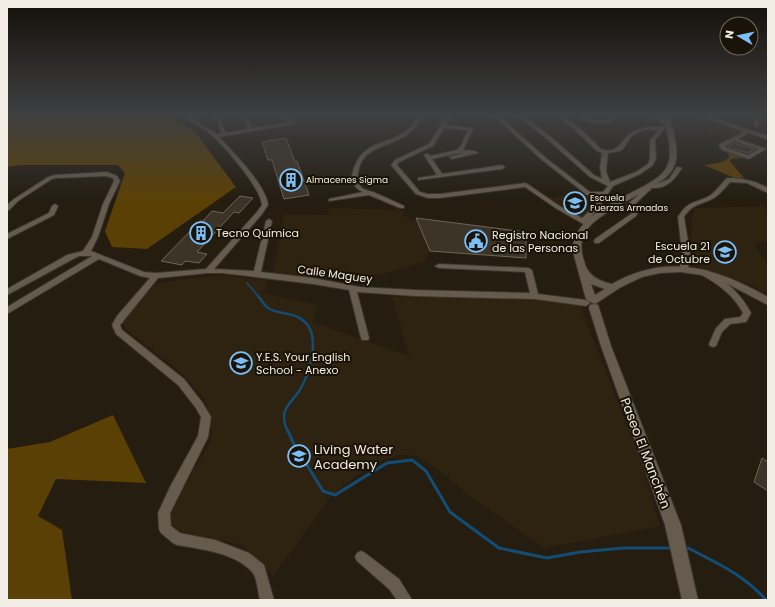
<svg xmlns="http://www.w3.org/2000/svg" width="775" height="607" viewBox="0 0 775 607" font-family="Poppins,sans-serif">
<rect width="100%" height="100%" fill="#241d10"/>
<path fill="#2e2310" d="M720,123L747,131L728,140L704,131Z
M582,193L587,195H602L582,219L547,198Z
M763,206L768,210V240L757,243L755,246L768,264V295L752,285L702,269L695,264L691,247L692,220L694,208Z
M329,208L404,210L403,217H409L410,220L416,219L430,251L424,262L382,274L318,279L273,274L284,214L328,215Z
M222,275L270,281L262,293L318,305L313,322L409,356L392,297L578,300L641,461L660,526L545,548L475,500L434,467L417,456L398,455L379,462L355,476L331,497L273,576L243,545L178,531L171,522L170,512L211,440L212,430L205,400L184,375L126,329L123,323L144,296L157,284L183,279Z"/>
<path fill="#5b4006" d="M7,115H170L171,119L195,132L236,187L147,249L112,247L105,231L125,173L118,165H20L7,167Z
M727,150L746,157L731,159L730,161L744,178H735L704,165L718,163L726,160L729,157Z
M113,415L146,483L56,479L38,516L62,530L72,600H7V449L50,442Z"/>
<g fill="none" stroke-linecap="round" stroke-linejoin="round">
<path stroke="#134d76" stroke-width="1.5" d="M247,283L259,297"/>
<path stroke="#134d76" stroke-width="2.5" d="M258,296C261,300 264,305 268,308C280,316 298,310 309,327C318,342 310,371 302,386C294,403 276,407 288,432"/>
<path stroke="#134d76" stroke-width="3" d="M288,431L294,444L323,491L335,495L387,463L412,460L426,471L450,512L499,548L547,558L580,552L624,548H672
M685,548H688C717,563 744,575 766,600"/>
</g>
<path fill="#3c3427" stroke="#6e6556" d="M286,138L295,162L297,161L309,195L284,199L272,160H268L262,142Z
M734,143L755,149L748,153L727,147Z
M240,196L253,198L239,213L234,212L197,252L207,254L199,263L185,261L182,265L161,261L200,221H203L212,211L223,213Z
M416,218L526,232V258L430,251Z
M762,458L768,462V491L754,482Z"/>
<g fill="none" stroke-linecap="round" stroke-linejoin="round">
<g stroke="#3b352e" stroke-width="2">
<path id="minor" d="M185,115H189C192,120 210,129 217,134H222L214,115H218L226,133L248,129L243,115H247L252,128L291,122L277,118L272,115L291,119L296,122L294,124L219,137C233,152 266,185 268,205L262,214L214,269L254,271L266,221L269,219L272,221L261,272L313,278L360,287L415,290L530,293L525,272L439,268L435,266L439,264L528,268L532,270L538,294L586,300L590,303L586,306L535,299L415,296L357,292L369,338L368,340H362L361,338L349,290L313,284L222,273H208L158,278L120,325L122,330L184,379L202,402L211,417L208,437L170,513L171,526L180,533L215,540L249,553L264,565L274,600H260C258,592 257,579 253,573C237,553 200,549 177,545L173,543L161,533L159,529L158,513L170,487L198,436L201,417L196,408L178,385L116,334L112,325L117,316L150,278L140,276L99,259L7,314V307L92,256H79L73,259L7,295V289L67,255L83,251L92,237L103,204L114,181L113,178L106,176L57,178L52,179L18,201L9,210L7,211V205L14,199L48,177L55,175L107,172L117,176L120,181L109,204L98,237L91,251L144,272L156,273L206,269L257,212L262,205C260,186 222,143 207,131C200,125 189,124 185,115Z
M419,115H423C419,123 415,129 408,134C390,148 362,145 358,173C357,178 358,184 362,188C365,190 370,191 373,192C384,197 394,201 404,206V208H400L369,195L329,201V199L363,192C356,189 351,183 352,175C353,170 355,165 357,161C370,140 387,144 405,132C411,128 415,122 419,115Z
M447,115L451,116L446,125L473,128V129L463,150L475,151L478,153L452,159L449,157L464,153H459L432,159L442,174L502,165L505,167L502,169L418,180V178L437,175L424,155L425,154H429L430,156L457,150L461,146L468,130L444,128L433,146L399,162L397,165L420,192L428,194H440L526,183L561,207L582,218L594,207L601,196L587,195L542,160L493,115H498L546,158L590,192H603L608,186L590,177L547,139L517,115H522L551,137L594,175L602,179L600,168L602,153L597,151L574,129L560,119V117C571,117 593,141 601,149C619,155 620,140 631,133C638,128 647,127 655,127C660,127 664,126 667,128L664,129L655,140L656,159L652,166L640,174L613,186L598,209L587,221L590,224L587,226L557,209L525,187L440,198H428L416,194L391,165L395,160L429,144ZM645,130H659L650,140V159L648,164L636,172L610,182L606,171L608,153L620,151L623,149L631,137L639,132Z
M578,115C583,115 586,118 591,119C596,121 602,121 607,120L610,115H615L611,122C599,124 587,124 578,115Z
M651,115H657L670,125L666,126Z
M698,115H706L768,136V140L749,133L738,139L766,149L749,159L722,150L719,145L720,144L744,132ZM734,141L759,149L748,155L726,148L725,146Z
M757,115H761L758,126L756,127L754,126Z
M677,167L682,168C675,179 667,189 652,188L633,206L638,212L636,216L599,243H595L594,241L595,239L631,214L632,212L626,207L628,204L657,178L662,179L657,184L669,179Z
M728,178C742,178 756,181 768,188V193L747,183L730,182C725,188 720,194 714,198C701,205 693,203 684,217L690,253L688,268L687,270H681L680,268L682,253L678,217C689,199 696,204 711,195C717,190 721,184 726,179Z
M55,204L58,206L54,215L7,239V234L49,213L52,206Z
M700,270C706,269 710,273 715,275C731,285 742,296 751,313L746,322L730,324L722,332L716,346L713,347L710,346L709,344L716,328L725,319L740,317L743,313C733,294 718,284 700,274L699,272Z
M361,551L365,553L399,579L412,600H397L389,589L357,561L355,557L357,553Z"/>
</g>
<g stroke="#3b352e" stroke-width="2">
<path id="tertiary" d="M664,115H670C672,129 680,150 675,164C672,174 661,182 652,187C634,198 594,215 584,234C580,242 581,252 584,261C587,275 598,281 612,284C667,252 717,268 768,297V305L720,280L701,275L681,272L660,273L642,277L621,287L595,304L588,301L586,299L573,252C571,217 621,199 646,185C654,180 665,174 668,164C673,152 666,128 664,115ZM591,284L605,289L595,295Z
M594,304L598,305L599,308L611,346L681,525L698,600H682L665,525L601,346L589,308L590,305Z"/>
</g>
<use href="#minor" fill="#655c4e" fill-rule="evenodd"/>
<use href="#tertiary" fill="#655c4e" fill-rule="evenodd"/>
</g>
<linearGradient id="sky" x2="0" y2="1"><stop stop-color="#141009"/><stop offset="0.57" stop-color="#3f4042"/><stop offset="1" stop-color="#3f4042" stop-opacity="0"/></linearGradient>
<rect width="775" height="200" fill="url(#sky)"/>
<defs>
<g id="building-ring" transform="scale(1.15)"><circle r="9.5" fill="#1b1307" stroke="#7abff8" stroke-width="1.5"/><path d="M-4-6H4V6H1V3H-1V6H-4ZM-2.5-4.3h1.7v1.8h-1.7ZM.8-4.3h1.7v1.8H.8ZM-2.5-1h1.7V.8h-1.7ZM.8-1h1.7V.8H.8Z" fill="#7abff8"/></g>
<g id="school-ring" transform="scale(1.15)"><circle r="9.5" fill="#1b1307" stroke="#7abff8" stroke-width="1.5"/><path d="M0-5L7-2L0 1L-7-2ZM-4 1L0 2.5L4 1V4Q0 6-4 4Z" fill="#7abff8"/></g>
<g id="civic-ring" transform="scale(1.15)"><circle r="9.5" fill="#1b1307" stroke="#7abff8" stroke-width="1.5"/><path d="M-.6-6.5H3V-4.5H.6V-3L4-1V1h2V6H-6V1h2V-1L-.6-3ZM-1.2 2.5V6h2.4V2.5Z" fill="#7abff8"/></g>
</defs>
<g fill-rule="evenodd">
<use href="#building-ring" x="291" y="180"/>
<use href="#school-ring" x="575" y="203"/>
<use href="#building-ring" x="201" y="233"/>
<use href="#civic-ring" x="476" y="241"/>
<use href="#school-ring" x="725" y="252"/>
<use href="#school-ring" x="241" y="363"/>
<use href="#school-ring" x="299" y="456"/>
</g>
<g text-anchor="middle" stroke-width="4" stroke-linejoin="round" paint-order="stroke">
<g font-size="9" fill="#f1ece4" stroke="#1b1307" text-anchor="start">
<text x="306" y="183">Almacenes Sigma</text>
<text x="590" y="201">Escuela<tspan x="590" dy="10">Fuerzas Armadas</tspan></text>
</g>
<g font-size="11" fill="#f1ece4" stroke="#1b1307" text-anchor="start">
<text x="216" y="237">Tecno Química</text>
<text x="492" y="239">Registro Nacional<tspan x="492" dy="13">de las Personas</tspan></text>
<text x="710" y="250" text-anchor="end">Escuela 21<tspan x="710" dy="13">de Octubre</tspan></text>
<text x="256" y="361">Y.E.S. Your English<tspan x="256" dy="13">School - Anexo</tspan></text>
</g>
<g font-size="11" fill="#f1ece4" stroke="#1b1307">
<text transform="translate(335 274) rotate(8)" y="4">Calle Maguey</text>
</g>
<g font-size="13" fill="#f1ece4" stroke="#1b1307" text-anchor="start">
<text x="314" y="454">Living Water<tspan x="314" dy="15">Academy</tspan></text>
</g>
<g font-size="13" fill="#f1ece4" stroke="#1b1307">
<text transform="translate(646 453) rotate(69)" y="5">Paseo El Manchén</text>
</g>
</g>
<rect width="775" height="607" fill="none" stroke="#f1ece4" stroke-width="16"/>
<g transform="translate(739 36) rotate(279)"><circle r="19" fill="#1b1307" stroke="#716a5f"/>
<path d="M0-3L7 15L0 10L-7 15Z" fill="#7abff8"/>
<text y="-6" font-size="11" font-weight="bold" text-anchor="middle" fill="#f1ece4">N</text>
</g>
</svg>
